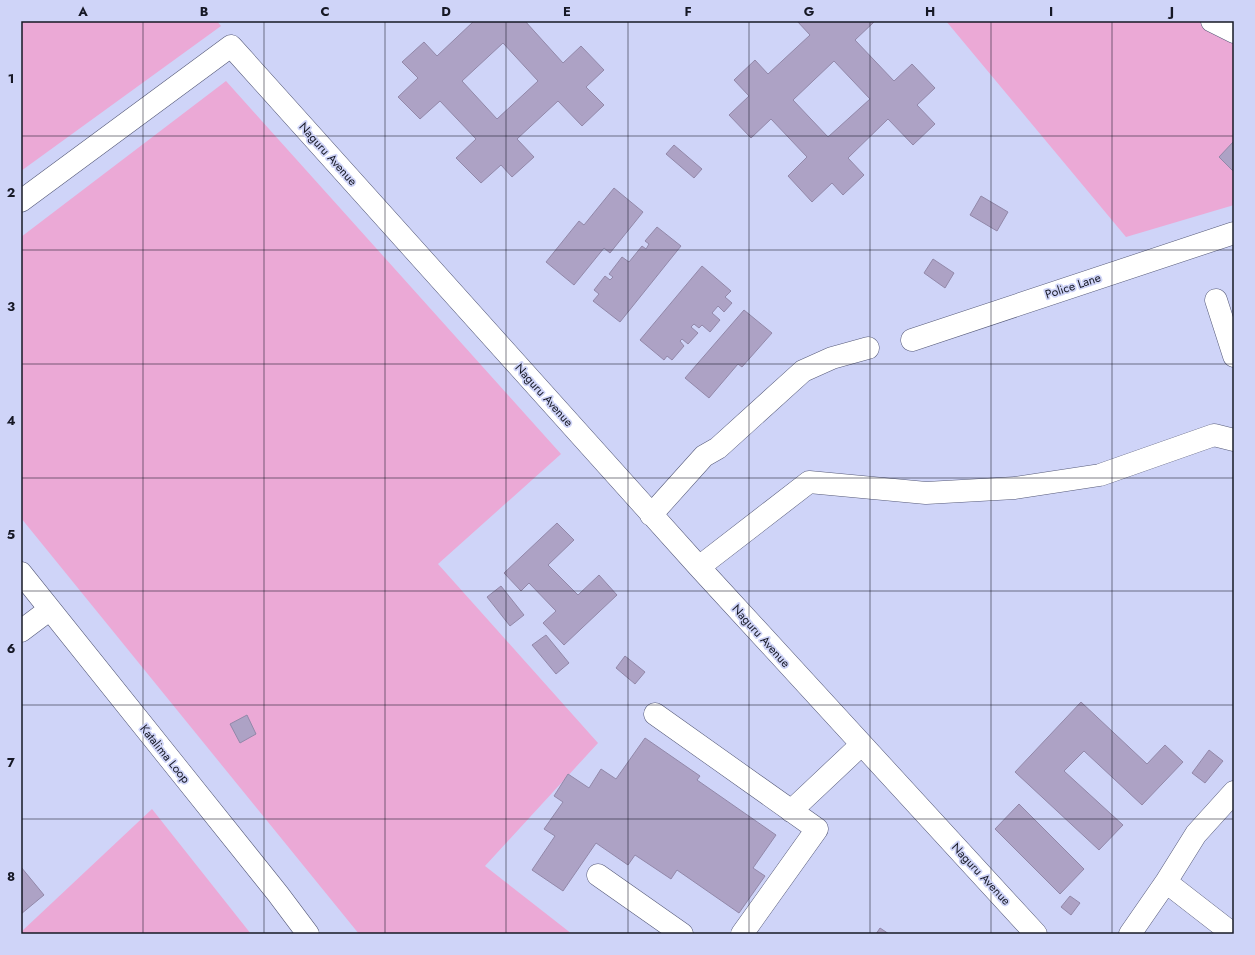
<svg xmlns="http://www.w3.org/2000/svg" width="1255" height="955" viewBox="0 0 1255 955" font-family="Jost,sans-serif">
<rect width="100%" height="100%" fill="#cfd4f8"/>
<path fill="#eba9d6" d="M21,21H217L221,26L21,171Z
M946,21H1234V205L1126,237Z
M226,81L561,454L438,564L598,743L485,866L572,934H359L21,518V237Z
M152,809L251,934H21V932Z"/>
<path fill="#ada2c5" stroke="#9288a9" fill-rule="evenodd" d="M474,21H525L563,63L581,46L604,70L586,87L604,105L582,126L558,101L517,139L534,157L512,177L501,165L481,183L456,158L476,139L440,101L420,119L398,97L418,78L402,62L424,42L437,56ZM503,43L538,81L497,119L462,81Z
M797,21H873L874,22L855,40L894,81L912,64L935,88L917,105L935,124L913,145L888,119L848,158L864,175L843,195L832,183L812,202L788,176L807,157L771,119L751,138L729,115L749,96L734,80L755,60L768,74L810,35ZM834,61L870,99L828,137L793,100Z
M1234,141V172L1219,157Z
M674,145L702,169L694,178L666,154Z
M614,188L643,212L610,253L604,248L574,285L546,262L579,221L584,225Z
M981,196L1008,212L997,231L970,215Z
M657,227L681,246L620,322L593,301L599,294L594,290L605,276L610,280L613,277L609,274L622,257L629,262L642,246L646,249L649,244L645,241Z
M933,259L954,273L945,288L924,273Z
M702,266L731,291L725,297L732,303L724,312L718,306L712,313L720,320L710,332L702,325L699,328L694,324L691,327L698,333L688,344L682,339L680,341L684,346L672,360L667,356L664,360L640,340Z
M744,310L772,333L742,367L738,364L709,398L685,378Z
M557,523L574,540L548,565L578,595L599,575L617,595L564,645L543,623L556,611L529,583L521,591L504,573Z
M501,586L524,615L510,626L487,597Z
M546,635L569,663L556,674L532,645Z
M625,656L645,672L635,684L616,668Z
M1081,702L1147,764L1165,745L1183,762L1142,805L1084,751L1064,771L1123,825L1099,850L1015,772Z
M247,715L256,734L240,743L230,724Z
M645,738L700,776L697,780L776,835L753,868L765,876L739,913L677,870L671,879L635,855L628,865L596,843L563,891L532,870L555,836L544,829L563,802L554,796L568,774L589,788L601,769L616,779Z
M1209,750L1223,761L1205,783L1192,773Z
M1019,804L1084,869L1060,894L995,829Z
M21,867L44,895L21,914Z
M1070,896L1080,903L1071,915L1061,907Z
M880,928L889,934H876Z"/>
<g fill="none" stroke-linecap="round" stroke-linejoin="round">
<g stroke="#565a79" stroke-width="23">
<path id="minor" d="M1212,21L1234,32
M21,201L231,46L699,567L1036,934
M1216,300L1234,356
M912,340L1234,233
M651,515L704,456L718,448L803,371L832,358L868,348
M699,567L809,482L926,493L1015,488L1100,475L1214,435L1234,440
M21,573L278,894L308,934
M21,631L49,610
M655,714L817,829L742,934
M791,811L861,745
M598,875L682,934
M1166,882L1196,834L1234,792
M1130,934L1166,882L1233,934"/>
</g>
<use href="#minor" stroke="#fff" stroke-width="22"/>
</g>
<path fill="none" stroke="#161825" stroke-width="1" stroke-opacity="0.55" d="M143,21V934M264,21V934M385,21V934M506,21V934M628,21V934M749,21V934M870,21V934M991,21V934M1112,21V934M21,136H1234M21,250H1234M21,364H1234M21,478H1234M21,591H1234M21,705H1234M21,819H1234"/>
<g text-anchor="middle" stroke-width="3.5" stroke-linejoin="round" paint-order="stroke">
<g font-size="12" fill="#161825" stroke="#cfd4f8">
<text transform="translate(328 154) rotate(48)" y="4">Naguru Avenue</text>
<text transform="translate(1073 286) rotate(-18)" y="4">Police Lane</text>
<text transform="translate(544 395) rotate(48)" y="4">Naguru Avenue</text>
<text transform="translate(761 636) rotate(48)" y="4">Naguru Avenue</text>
<text transform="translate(165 754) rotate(51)" y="4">Katalima Loop</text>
<text transform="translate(981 874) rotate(47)" y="4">Naguru Avenue</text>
</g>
</g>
<rect width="1255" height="955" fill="none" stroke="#cfd4f8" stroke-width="44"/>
<rect x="22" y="22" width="1211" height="911" fill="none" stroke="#161825" stroke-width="1.5"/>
<g font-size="13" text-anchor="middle" font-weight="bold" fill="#161825">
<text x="83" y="16">A</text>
<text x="204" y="16">B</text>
<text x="325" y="16">C</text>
<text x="446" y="16">D</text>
<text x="567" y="16">E</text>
<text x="688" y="16">F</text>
<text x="809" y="16">G</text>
<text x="930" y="16">H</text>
<text x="1051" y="16">I</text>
<text x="1172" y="16">J</text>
<text x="11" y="83">1</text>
<text x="11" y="197">2</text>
<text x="11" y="311">3</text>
<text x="11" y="425">4</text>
<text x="11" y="539">5</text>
<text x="11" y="653">6</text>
<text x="11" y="767">7</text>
<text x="11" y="881">8</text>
</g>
</svg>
